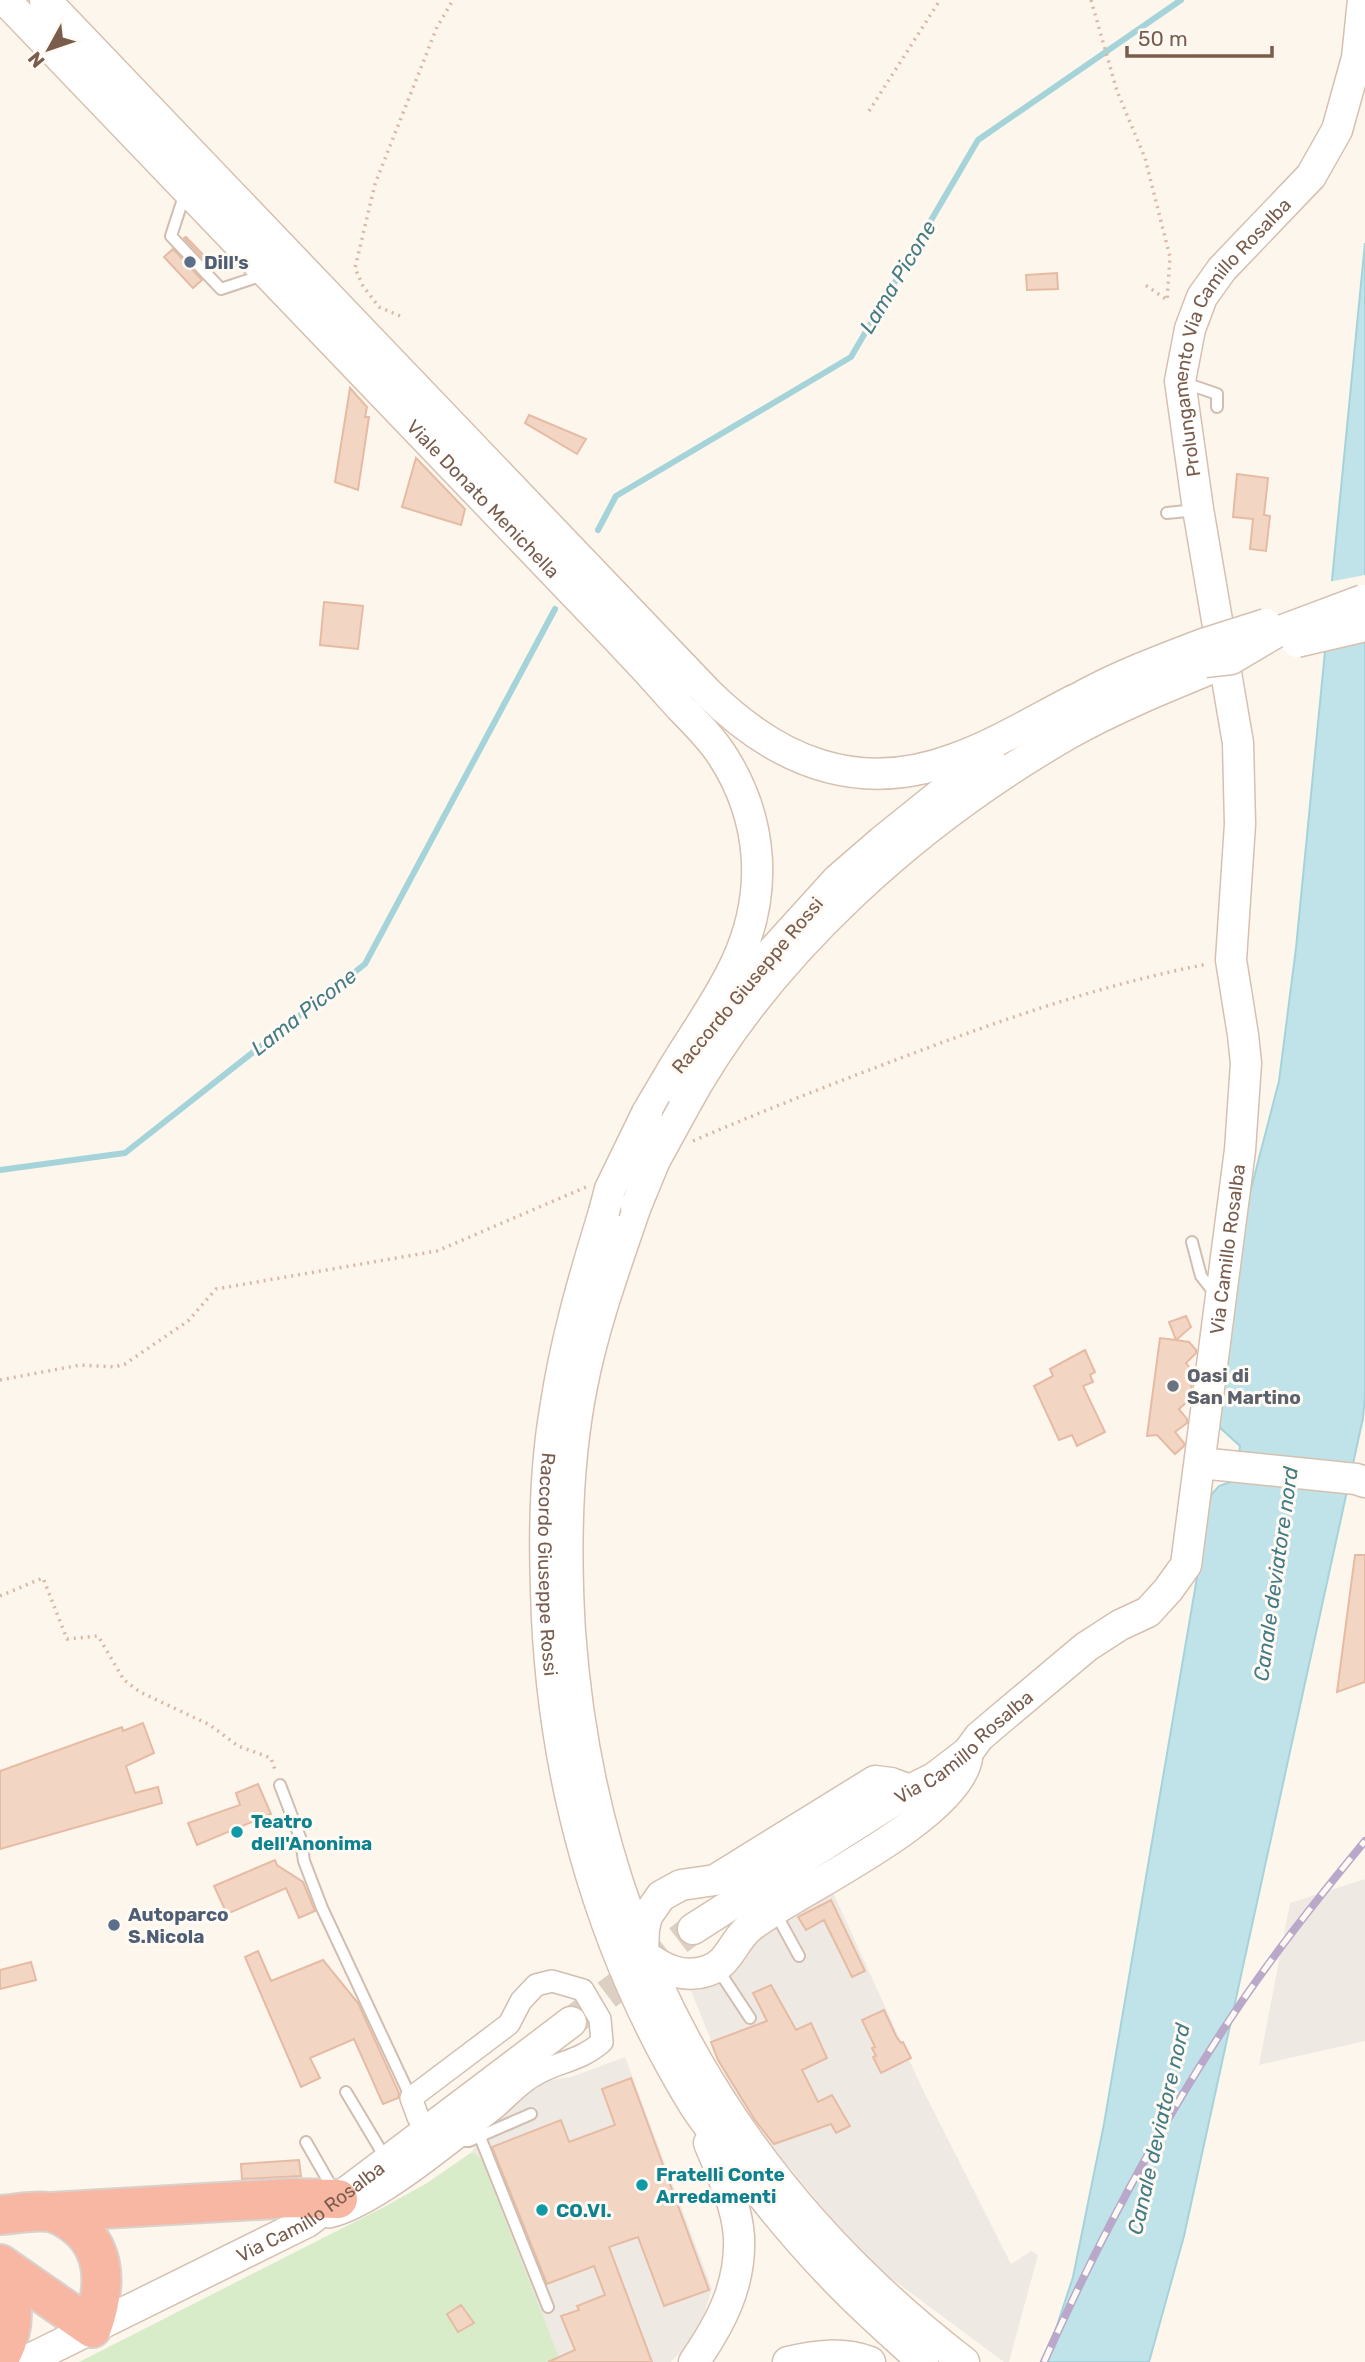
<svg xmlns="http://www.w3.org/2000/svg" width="1365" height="2362" viewBox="0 0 1365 2362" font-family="Rubik,sans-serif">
<rect width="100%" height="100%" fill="#fdf6ec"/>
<path fill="#efe9e4" d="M1365,1879V2041L1259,2065L1290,1903Z
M831,1888L922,2088L1011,2264L1031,2251L1038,2255L1009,2362H1004L884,2273L832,2219L772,2147L728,2082L687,1981L742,1950Z
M625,2057L712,2289L698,2332L671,2362H561L481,2158L472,2152L483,2129L545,2081L571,2077Z"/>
<path fill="#d8ecc9" d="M472,2152L481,2158L561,2362H79L384,2207L427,2183Z"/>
<path fill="#bfe3e8" stroke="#a5d3da" stroke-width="2" d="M1365,243V1396L1363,1418L1184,2236L1149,2362H1045L1073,2277L1104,2124L1211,1495L1219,1486L1236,1480L1240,1446L1217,1425L1243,1220L1279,1081L1296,948Z"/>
<path fill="#fdf6ec" d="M1365,575V642L1321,651L1328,582Z"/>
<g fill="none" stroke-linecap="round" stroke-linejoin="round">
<path stroke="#a5d3da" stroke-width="6" d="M598,530L616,496L851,357L978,140L1181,0
M0,1170L125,1153L365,964L555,609"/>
</g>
<path fill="#f3d5c3" stroke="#e6bba3" stroke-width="2" d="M186,237L215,267L213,269L184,238Z
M173,249L202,280L193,288L164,257Z
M1057,273L1058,289L1027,290L1026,275Z
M350,388L367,407L365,417H369L358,490L335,482Z
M529,415L586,439L577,454L525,423Z
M416,458L465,509L461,525L402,507Z
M1237,474L1268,478L1264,515L1270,516L1266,551L1250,549L1253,519L1233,517Z
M324,602L363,606L358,649L320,645Z
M1186,1316L1191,1327L1176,1340L1189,1342L1196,1350V1353L1186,1363L1193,1372L1190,1399L1179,1409L1187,1419V1423L1175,1432L1184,1443V1446L1175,1454L1157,1435L1147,1436L1160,1338L1176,1340L1169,1322Z
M1085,1350L1095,1372L1090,1375L1093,1382L1083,1386L1105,1432L1077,1446L1072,1435L1059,1440L1034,1386L1053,1376L1050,1369Z
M1355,1555H1365V1682L1337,1692Z
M143,1723L154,1753L126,1766L135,1793L158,1787L162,1803L0,1849V1771L122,1727L123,1731Z
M258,1784L271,1814L197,1845L188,1823L240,1805L236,1793Z
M275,1860L277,1865L303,1882L315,1911L299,1918L286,1888L227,1914L214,1886Z
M831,1900L865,1971L852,1977L824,1920L806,1930L798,1917Z
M258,1951L271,1981L323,1960L358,2003L399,2093L398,2098L383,2104L354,2039L310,2058L320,2078L301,2087L245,1957Z
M31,1962L36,1980L0,1989V1970Z
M771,1985L796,2030L811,2023L827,2058L802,2070L818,2102L832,2095L850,2126L836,2133L831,2124L774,2144L755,2120L718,2060L711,2042L767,2021L753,1993Z
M884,2010L896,2036L901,2043L903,2042L911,2058L881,2073L873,2057L876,2056L872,2048L875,2047L862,2020Z
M631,2078L709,2290L664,2306L638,2237L609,2247L652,2362H548L575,2350L561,2316L579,2310L577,2306L605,2295L594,2266L547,2284L492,2147L561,2120L569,2142L615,2125L602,2089Z
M299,2160L301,2176L242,2179L241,2164Z
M461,2305L474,2323L458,2332L447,2314Z"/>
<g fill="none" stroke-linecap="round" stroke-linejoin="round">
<path stroke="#dcd0c4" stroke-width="30" stroke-dasharray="30 15" stroke-linecap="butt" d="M571,2022L693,1929"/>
<g stroke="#d1beb0" stroke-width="14">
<path id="lane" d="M185,193L171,236L221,289L263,275
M1182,382L1217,394V407
M1167,513L1196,510
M1192,1242L1201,1276L1216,1295
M280,1785L301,1840L304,1861L322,1908L411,2098
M775,1912L799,1956
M717,1968L750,2018
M346,2092L386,2159
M480,2137L548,2307
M458,2141H469L531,2114
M306,2142L334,2191"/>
</g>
<g stroke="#d1beb0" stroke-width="24">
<path id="street" d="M329,2217C375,2207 455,2139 494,2109C507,2098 520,2083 535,2075C558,2061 579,2062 602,2042L600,2019L583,1990L552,1981L536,1985L521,2001L509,2024L411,2098L418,2117L426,2131"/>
</g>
<g stroke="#d6c0b0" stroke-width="33">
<g id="secondary">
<path id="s1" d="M5,0L615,636C637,659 659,683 680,707C695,722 710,737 722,755C764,820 768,894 736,963C719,1000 694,1034 673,1069"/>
<path d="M45,0L708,693C778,762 858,795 954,759C996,744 1035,720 1074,700"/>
<path d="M1057,711C1102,682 1153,663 1203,644"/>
<path d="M730,998L837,880L882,841L989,755"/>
<path d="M683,1109C766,954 918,820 1070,733C1113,709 1159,690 1205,671"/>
<path d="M647,1113L673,1069L686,1053"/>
<path d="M636,1206C616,1265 594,1324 582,1386C566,1466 565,1550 570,1632C592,1933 725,2178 964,2362"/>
<path id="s2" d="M604,1212C584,1277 565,1342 555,1410C545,1469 544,1529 546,1589C550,1771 598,1948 694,2105C704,2121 717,2136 728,2151C762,2197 799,2242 839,2283C866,2311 895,2336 923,2362"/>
<path d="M1200,1463L1356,1479L1365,1482"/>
<path id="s3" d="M693,1929L910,1790L934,1778L968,1752L979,1737L999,1720L1086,1647L1120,1625L1148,1612L1168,1590L1186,1565L1240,1150L1246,1063L1243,1035L1231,960L1240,824L1238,743L1198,509L1180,381L1190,329L1202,297L1222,269L1311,176L1337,130L1357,58L1363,0"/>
<path d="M643,1951L644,1929L647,1916L661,1896L681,1885L715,1880L875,1781L891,1783L910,1790"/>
<path d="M643,1954C662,1969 683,1979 707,1971C726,1965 731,1948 743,1934C751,1924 763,1918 773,1911C819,1881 958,1813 967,1758"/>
<path id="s4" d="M24,2362L307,2222L571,2022"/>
<path d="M694,2362C721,2323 741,2285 739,2237C737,2205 721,2172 709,2143"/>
<path d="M788,2362C816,2355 843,2352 870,2362"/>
</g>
</g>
<g stroke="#dad1cd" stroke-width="42">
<path id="highway" d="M51,2212L291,2198L338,2199
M0,2215C16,2214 34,2210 49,2212C58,2213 67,2219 74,2224C109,2250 105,2291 92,2328L0,2264
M0,2357C19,2322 12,2302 1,2265"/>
</g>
<path stroke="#d9b8a5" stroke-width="3.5" stroke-dasharray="2 5" stroke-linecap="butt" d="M1091,0L1117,91L1145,158L1170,257L1167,300L1144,284
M869,111L940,0
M400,316L379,307L363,286L355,268L375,184L437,27L453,0
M693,1141C769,1108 845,1079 922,1050C1015,1015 1109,983 1208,964
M0,1380L80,1365L115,1367L125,1364L188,1321L216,1289L437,1251L586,1187
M0,1596L43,1578L67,1639L98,1636L124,1680L140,1692L210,1725L238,1746L271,1758L276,1773"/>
<use href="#lane" stroke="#fff" stroke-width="10"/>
<use href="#street" stroke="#fff" stroke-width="21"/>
<use href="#secondary" stroke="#fff" stroke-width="30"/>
<use href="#highway" stroke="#f7b7a3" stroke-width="38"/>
<g stroke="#b9a8c9" stroke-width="8">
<path id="rail" d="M1044,2362C1095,2248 1153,2138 1221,2033C1264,1966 1314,1903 1365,1841"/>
</g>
<use href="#rail" stroke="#fffaf3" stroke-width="5" stroke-dasharray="16" stroke-linecap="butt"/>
<g stroke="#d6c0b0" stroke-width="33" stroke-linecap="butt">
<path id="secondary-bridge" d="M1297,642L1365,626
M1203,644L1266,624
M1205,662L1231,659L1275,633L1363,600
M636,1206L655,1160L683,1109
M604,1212L610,1189L647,1113"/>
</g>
<use href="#secondary-bridge" stroke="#fff" stroke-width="30"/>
</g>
<g fill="#5c6f8a" stroke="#fffaf3" stroke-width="2.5">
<circle cx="190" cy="262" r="7"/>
<circle cx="114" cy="1925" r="7"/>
</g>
<circle fill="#6b7280" stroke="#fffaf3" stroke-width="2.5" cx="1173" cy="1386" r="7"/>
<g fill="#0f9aa8" stroke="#fffaf3" stroke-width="2.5">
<circle cx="237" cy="1832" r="7"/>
<circle cx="642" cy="2185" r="7"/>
<circle cx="542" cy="2210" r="7"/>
</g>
<g text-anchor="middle" stroke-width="6" stroke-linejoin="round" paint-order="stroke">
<g font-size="19" font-weight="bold" fill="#4e5e75" stroke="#fffaf3" text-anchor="start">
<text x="204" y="269">Dill's</text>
<text x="128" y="1921">Autoparco<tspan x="128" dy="22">S.Nicola</tspan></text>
</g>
<g font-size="19" fill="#7a5c4d" stroke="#fffaf3">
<text dy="7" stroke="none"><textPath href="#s3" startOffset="1871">Prolungamento Via Camillo Rosalba</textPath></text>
<text dy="7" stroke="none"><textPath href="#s1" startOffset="691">Viale Donato Menichella</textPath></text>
<text transform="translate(747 985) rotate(-50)" y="7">Raccordo Giuseppe Rossi</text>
<text dy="7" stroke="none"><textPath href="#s3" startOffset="936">Via Camillo Rosalba</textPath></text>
<text dy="7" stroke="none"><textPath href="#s2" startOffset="359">Raccordo Giuseppe Rossi</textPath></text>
<text dy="7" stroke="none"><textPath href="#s3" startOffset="327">Via Camillo Rosalba</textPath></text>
<text dy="7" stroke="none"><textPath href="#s4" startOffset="324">Via Camillo Rosalba</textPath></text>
</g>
<g font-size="19" font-weight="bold" fill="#5b616d" stroke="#fffaf3" text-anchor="start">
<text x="1187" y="1382">Oasi di<tspan x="1187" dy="22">San Martino</tspan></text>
</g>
<g font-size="19" font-weight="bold" fill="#0d838f" stroke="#fffaf3" text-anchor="start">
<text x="251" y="1828">Teatro<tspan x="251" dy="22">dell'Anonima</tspan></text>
<text x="656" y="2181">Fratelli Conte<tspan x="656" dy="22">Arredamenti</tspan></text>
<text x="556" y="2217">CO.VI.</text>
</g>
<g font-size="21" font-style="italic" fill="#437c86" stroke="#fffaf3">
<text transform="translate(898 277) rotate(-59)" y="7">Lama Picone</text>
<text transform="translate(304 1012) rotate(-38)" y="7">Lama Picone</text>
<text transform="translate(1276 1574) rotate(-82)" y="7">Canale deviatore nord</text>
<text transform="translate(1159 2129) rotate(-77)" y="7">Canale deviatore nord</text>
</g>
</g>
<g transform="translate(49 49) rotate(230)" stroke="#fffaf3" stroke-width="5" paint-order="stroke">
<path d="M0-5L12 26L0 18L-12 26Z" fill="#7a5c4d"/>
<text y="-10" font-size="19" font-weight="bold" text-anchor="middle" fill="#7a5c4d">N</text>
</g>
<path d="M1127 46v10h145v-10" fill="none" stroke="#7a5c4d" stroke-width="3.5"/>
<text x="1138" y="46" font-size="21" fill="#7a5c4d" stroke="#fffaf3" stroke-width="5" paint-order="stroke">50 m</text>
</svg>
